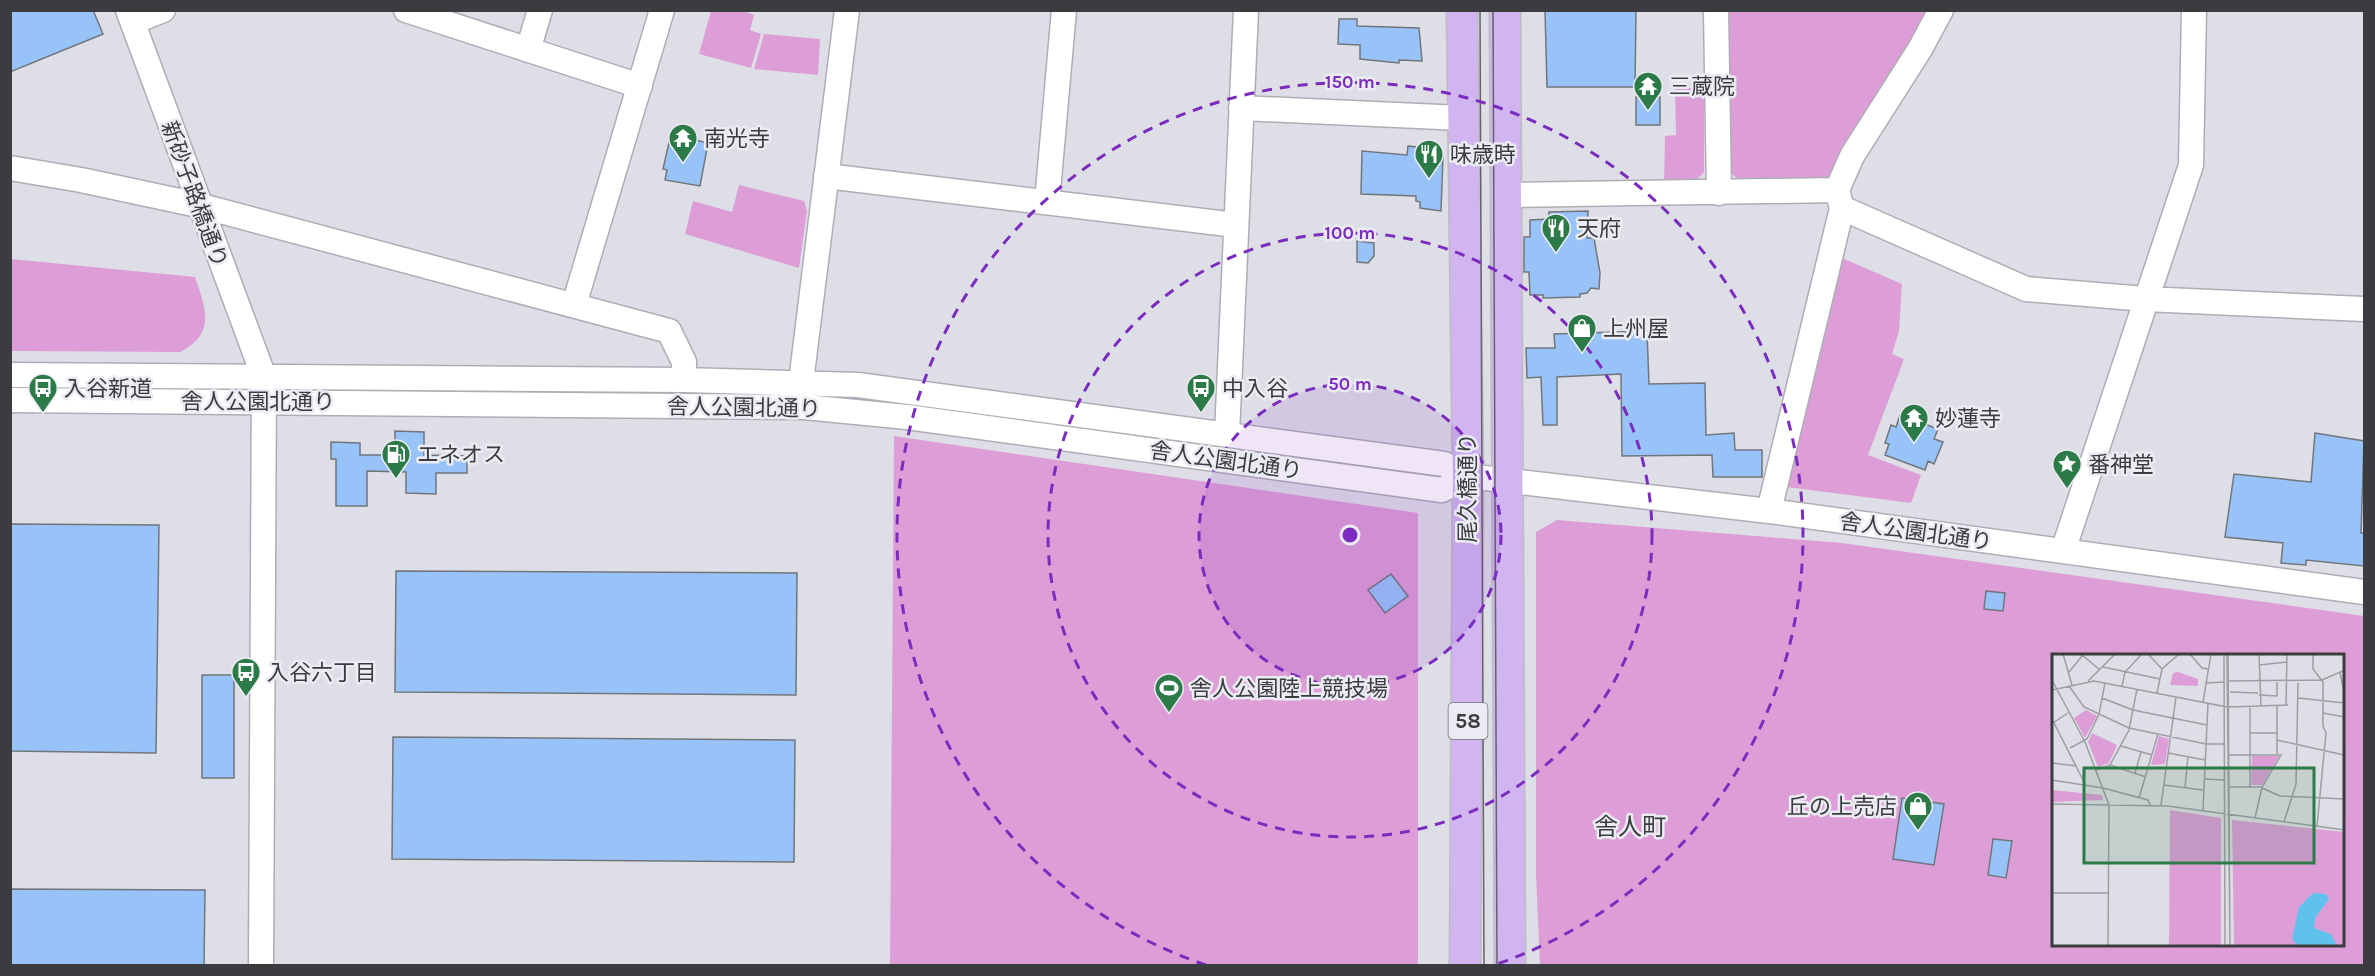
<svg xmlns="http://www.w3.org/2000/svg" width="2375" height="976" viewBox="0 0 2375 976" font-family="Karla,'Noto Sans JP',sans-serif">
<rect width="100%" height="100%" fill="#dedfe6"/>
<path fill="#dd9ed7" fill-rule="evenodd" d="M711,11H744L754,15L750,30L761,34L751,68L699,54Z
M1728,11H1934L1830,182L1742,183L1730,172Z
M764,34L820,39L818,75L754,69Z
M1675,88H1704V172L1694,183H1664L1665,136L1676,135Z
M739,185L804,201L807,211L799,268L685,234L693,201L732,212Z
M1842,258L1902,284L1899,331L1892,354L1904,359L1868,455L1921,475L1911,503L1787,487Z
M11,259L195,277C206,309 216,334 180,352L11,351Z
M894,436L1418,513V965L890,966Z
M1557,520L1842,543L2364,616V965H1540L1536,874V532ZM2054,655H2344V944H2054Z"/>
<path fill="#98c3f8" stroke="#72767c" stroke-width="1.5" d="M10,10H93L103,34L10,72Z
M1545,10H1636L1635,87H1547Z
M1339,19H1357V26L1419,28L1422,61L1399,60V63L1360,59V45L1338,44Z
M1636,97H1660V125H1636Z
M671,134L708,143L700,186L665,180L667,170L663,169Z
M1408,146L1435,149L1443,156L1441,211L1420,208V202L1416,201V196L1361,194L1362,151L1407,155Z
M1588,211L1587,238H1594L1600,273L1599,289L1591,288L1587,293L1580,294V297L1543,298V295H1530L1529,272H1524V237H1530V220L1549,219V212Z
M1357,241L1374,243V256L1368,263L1357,262Z
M1647,331L1649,384L1705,383L1706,435L1734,433L1735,450H1762V477H1713L1712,455L1622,456L1621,374L1557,377V425H1543L1541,377L1527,378L1526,348H1555L1554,334Z
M1900,415L1938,429L1934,439L1943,442L1934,464L1928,461L1925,470L1885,455L1889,444L1885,443L1891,425L1896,427Z
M395,431L424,432V455L467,456V473H436V494L406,493V472L367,471V506H336V459H331V442L360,443V455H395Z
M2315,433L2364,441L2361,533H2364V566L2306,560V565L2281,563L2283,543L2225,537L2234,474L2311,482Z
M10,524L159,525L156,753L10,751Z
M396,571L797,573L796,695L395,692Z
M1391,574L1408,596L1385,613L1368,590Z
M1986,591L2005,593L2003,611L1984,609Z
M202,675H234V778H202Z
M393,737L795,740L794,862L392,859Z
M1902,798L1944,804L1934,865L1893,859Z
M1993,839L2012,841L2006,878L1988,875Z
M10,889L205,890L204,966H10Z"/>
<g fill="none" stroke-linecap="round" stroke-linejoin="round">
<g stroke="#adaeb5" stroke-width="27">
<path id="minor" d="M128,10L264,377L261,966
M406,10L640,86
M1716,10L1719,193
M133,22L163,10
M528,50L540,10
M1241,108L1462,118
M10,168L81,180L198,205L669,331L684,362V380
M826,176L1236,225
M1507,195L1837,190
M1047,202L1064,10
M1842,208L2026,289L2145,299L2364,309
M574,305L662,10
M10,375L684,380L858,385L1444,464L1468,476L1769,511L2364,592
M801,382L847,10
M10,400L804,407L907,417L1442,490L1468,476
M1227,434L1246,10
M1769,511L1842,208L1837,190L1852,156L1920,49L1941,10
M2063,551L2191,165L2194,10"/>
</g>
<g stroke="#bcbdbe" stroke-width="33">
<path id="major" d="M1462,10L1468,476L1465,966
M1505,10L1510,966"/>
</g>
<use href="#minor" stroke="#fff" stroke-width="24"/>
<use href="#major" stroke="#d1b5f1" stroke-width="30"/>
<path stroke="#636467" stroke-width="1.5" d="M1480,10L1484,966
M1493,10L1497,966"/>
</g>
<circle cx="1350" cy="535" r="151" fill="#7b2cbf" fill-opacity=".12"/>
<g fill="none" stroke="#7b2cbf" stroke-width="3" stroke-dasharray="10 8">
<circle cx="1350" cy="535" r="151"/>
<circle cx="1350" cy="535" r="302"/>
<path d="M1206 965A453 453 0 1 1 1494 965"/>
</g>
<defs>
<g id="temple-pin" transform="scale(1.5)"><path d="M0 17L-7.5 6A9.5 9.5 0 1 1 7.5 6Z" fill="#2d7a49" stroke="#ebecf3"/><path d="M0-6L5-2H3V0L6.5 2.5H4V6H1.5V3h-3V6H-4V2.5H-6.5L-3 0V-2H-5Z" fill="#fff"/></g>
<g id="restaurant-pin" transform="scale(1.5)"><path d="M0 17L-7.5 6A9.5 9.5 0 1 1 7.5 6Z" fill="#2d7a49" stroke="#ebecf3"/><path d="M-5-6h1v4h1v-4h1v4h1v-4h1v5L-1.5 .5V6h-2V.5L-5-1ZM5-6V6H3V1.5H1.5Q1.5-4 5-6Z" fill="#fff"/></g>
<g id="shop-pin" transform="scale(1.5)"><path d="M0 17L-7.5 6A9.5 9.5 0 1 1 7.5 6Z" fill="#2d7a49" stroke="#ebecf3"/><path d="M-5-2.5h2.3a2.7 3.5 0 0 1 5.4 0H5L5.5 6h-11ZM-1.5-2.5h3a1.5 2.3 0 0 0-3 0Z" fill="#fff"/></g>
<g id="bus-pin" transform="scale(1.5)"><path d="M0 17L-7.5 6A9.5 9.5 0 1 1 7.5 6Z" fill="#2d7a49" stroke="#ebecf3"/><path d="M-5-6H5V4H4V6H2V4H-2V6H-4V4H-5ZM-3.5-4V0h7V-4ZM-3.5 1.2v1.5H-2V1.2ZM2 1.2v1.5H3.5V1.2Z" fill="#fff"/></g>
<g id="fuel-pin" transform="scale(1.5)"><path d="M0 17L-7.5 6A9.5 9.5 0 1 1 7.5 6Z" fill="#2d7a49" stroke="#ebecf3"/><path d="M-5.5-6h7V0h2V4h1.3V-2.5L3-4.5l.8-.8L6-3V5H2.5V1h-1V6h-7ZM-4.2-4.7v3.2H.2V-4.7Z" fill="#fff"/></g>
<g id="sight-pin" transform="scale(1.5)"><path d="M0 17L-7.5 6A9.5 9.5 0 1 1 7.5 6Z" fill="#2d7a49" stroke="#ebecf3"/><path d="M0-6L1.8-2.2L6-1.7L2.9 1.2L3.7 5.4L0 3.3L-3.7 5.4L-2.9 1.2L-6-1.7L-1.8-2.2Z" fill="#fff"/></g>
<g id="stadium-pin" transform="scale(1.5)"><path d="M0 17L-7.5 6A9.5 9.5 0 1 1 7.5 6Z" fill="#2d7a49" stroke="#ebecf3"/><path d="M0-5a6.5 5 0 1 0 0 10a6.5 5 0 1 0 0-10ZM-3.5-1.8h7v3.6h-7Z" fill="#fff"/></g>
</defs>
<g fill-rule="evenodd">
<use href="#temple-pin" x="1648" y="86"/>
<use href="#temple-pin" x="683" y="138"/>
<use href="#restaurant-pin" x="1429" y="154"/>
<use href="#restaurant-pin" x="1556" y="228"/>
<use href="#shop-pin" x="1582" y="328"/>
<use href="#bus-pin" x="43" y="388"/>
<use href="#bus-pin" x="1201" y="388"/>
<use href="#temple-pin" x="1914" y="418"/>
<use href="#fuel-pin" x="396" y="454"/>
<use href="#sight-pin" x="2067" y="464"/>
<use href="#bus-pin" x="246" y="672"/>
<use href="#stadium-pin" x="1169" y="688"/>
<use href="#shop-pin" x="1918" y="806"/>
</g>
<g text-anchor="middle" stroke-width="5" stroke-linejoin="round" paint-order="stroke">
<rect fill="#ebecf3" stroke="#707175" stroke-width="1.5" x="1448.5" y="703" width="39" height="36" rx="4.5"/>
<g font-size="21" font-weight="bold" fill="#3b3c3f">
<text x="1468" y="728">58</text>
</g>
<g font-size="22" fill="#3b3c3f" stroke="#ebecf3" text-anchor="start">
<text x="1669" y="94">三蔵院</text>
<text x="704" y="146">南光寺</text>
<text x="1450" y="162">味歳時</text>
<text x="1577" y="236">天府</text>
<text x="1603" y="336">上州屋</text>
<text x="64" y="396">入谷新道</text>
<text x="1222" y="396">中入谷</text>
<text x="1935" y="426">妙蓮寺</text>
<text x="417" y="462">エネオス</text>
<text x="2088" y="472">番神堂</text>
<text x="267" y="680">入谷六丁目</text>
<text x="1190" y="696">舎人公園陸上競技場</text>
<text x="1897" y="814" text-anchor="end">丘の上売店</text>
</g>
<g font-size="22" fill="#3b3c3f" stroke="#ebecf3">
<text transform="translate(195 194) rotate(70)" y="8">新砂子路橋通り</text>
<text x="258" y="409">舎人公園北通り</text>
<text transform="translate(744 407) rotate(1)" y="8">舎人公園北通り</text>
<text transform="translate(1226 460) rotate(8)" y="8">舎人公園北通り</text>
<text transform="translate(1467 488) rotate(-90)" y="8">尾久橋通り</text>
<text transform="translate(1916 531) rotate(8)" y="8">舎人公園北通り</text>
</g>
<g font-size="24" fill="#3b3c3f" stroke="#ebecf3">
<text x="1630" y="835">舎人町</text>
</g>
</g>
<g transform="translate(2052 654)">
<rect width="292" height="292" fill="#dedfe6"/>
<path d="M126,18L146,25V32L118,31L121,19ZM34,56L45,62L33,84L22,64ZM40,79L65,91L57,109L46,113L36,88ZM107,82L117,85L113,110L99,111ZM200,102H227L210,131H199ZM0,136L50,141L51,146L0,148ZM118,156L169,164V292H117ZM180,166L292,178V292H182Z" fill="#dd9ed7"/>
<path d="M261,239L274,240L277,245L263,264L262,274L279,280L285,292H246L240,285L247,253Z" fill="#60c2ec"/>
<path fill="none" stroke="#9d9ea3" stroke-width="1.5" d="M11,0L20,31M29,0L48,16M96,0L110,15M138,0L150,14L157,15M172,0L173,292M175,0L178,292M176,0L178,292M207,0L209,51M261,0V15L271,28V72L274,79L265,172M207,11L235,8M51,13L108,25M17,18L31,1M288,19L293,42M0,26L33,88L57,151L56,292M36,27L63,0M177,27L270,26L293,16M154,29L172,28M17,32L32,53L77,74L154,90H173M70,32L73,18L90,0M0,36L42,27L175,53M178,38L206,39M105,39L110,15L127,0M207,41L225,42V28M50,44L81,56L155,71M246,44L293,49M151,48L159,0M225,51V100M234,51L235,0M198,52V133M177,53L236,51M271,59L293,63M0,65L33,130M1,69L16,59M198,79H225M225,86L292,101M293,89V162M69,92L100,101M18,94L35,85L47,60L53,29M116,99L153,106M177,101H229L210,133L203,164M0,109L25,112M58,111L94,123M44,116L58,111L77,76L85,35M83,119L89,98M152,125L173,126M0,126L51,134L96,146L98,151M112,131L151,136M178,133H210M133,134L136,102M210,134L228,142L293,145M87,144L106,80M0,150L115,152L293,176M109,151L124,43M151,156L156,49M232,168L244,130L246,29M0,239H57"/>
<path fill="#2d7a49" fill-opacity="0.15" stroke="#2d7a49" stroke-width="3" d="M32,114H262V209H32Z"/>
<rect width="292" height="292" fill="none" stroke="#3b3c3f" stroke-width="3"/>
</g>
<circle cx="1350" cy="535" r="9" fill="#7b2cbf" stroke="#ebecf3" stroke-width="3"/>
<g font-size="18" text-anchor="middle" font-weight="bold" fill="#7b2cbf" stroke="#ebecf3" stroke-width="5" stroke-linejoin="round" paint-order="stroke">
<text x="1350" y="88">150 m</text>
<text x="1350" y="239">100 m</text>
<text x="1350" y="390">50 m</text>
</g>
<rect width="2375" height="976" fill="none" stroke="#3b3c3f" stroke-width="24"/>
</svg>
